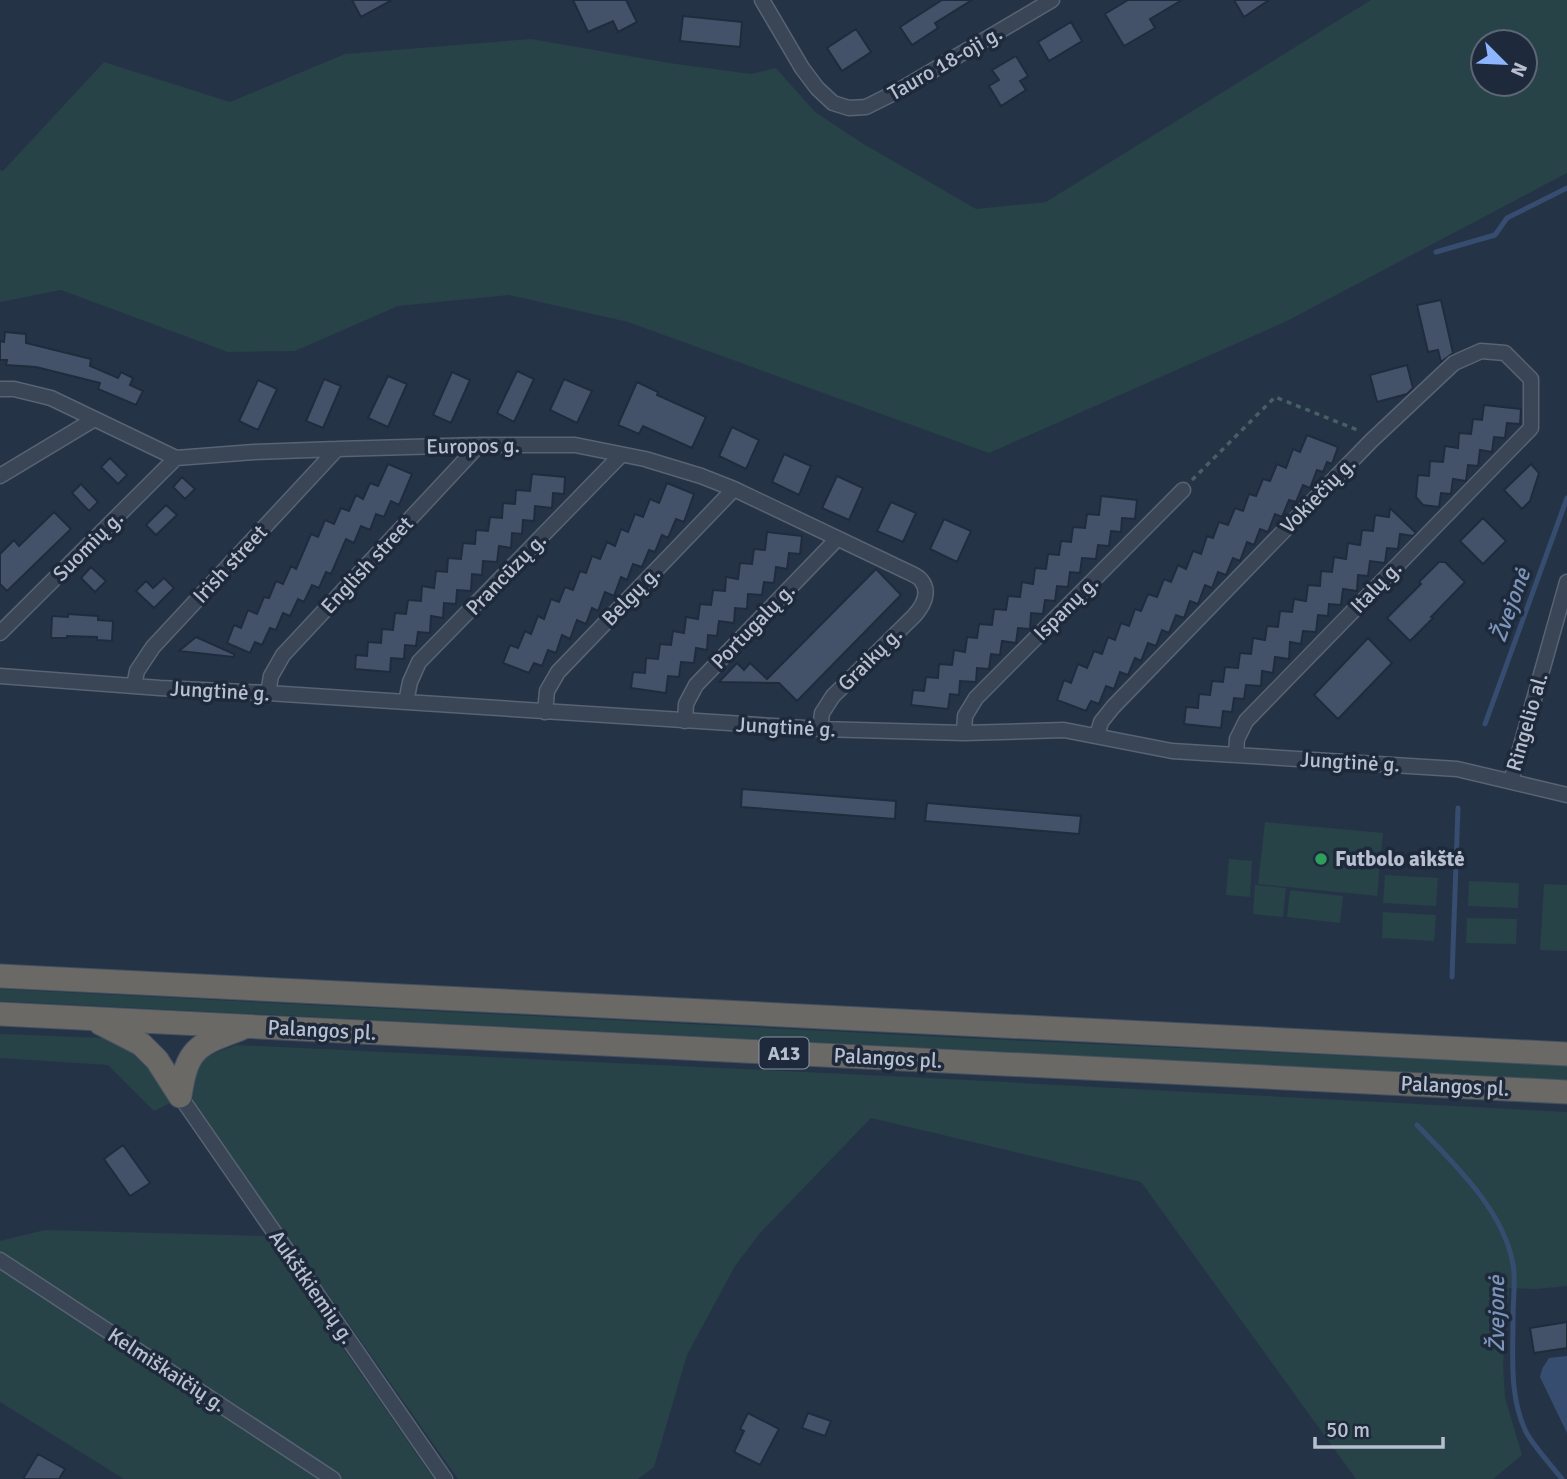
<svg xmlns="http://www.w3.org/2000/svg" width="1567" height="1479" viewBox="0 0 1567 1479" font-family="Signika,sans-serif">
<rect width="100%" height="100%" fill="#253347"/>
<path fill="#274347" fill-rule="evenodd" d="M1371,0H1567V173L1287,321L989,453L628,322L509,295L398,306L295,351L228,352L61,290L0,302V170L3,171L104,62L230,102L345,54L531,39L669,63L751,74L776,68L815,112L862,143L976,209L1046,202ZM1483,42H1525V84H1483Z
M1265,822L1383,833L1377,896L1258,884Z
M1229,859L1252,861L1250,897L1226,895Z
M1385,875L1438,878L1436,906L1383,903Z
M1469,881L1519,883L1518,908L1468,906Z
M1544,884L1567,885V951L1540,950Z
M1255,885L1286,888L1283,917L1253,914Z
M1290,890L1343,896L1340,923L1287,917Z
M1383,912L1436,915L1434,941L1382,938Z
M1467,918L1517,919L1516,944L1466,943Z
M0,989L964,1038L1567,1066V1080L0,1001Z
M0,1034L107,1038L143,1057L162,1083L170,1103L154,1111L108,1065L0,1058Z
M237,1045L910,1077L1567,1112V1286L1536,1289L1509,1288L1503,1365L1505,1398L1522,1455L1493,1479H1356L1141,1182L871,1118L760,1233L735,1266L687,1355L654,1467L638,1479H458L199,1111C176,1070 201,1057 237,1045Z
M45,1230L265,1236L434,1479H124L0,1402V1241Z"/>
<path fill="#374d6f" d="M1567,1356V1433L1540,1377L1542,1369L1549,1358Z"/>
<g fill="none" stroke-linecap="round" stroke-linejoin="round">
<path stroke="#374d6f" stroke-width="5" d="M1436,252L1495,235L1507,218L1567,188
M1485,724L1567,498
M1452,977L1458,808
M1417,1125C1454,1164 1503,1209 1513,1264C1516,1280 1513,1300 1513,1317C1513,1356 1509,1396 1526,1432C1534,1447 1552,1466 1562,1479"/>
</g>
<path fill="#445269" stroke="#202c3d" stroke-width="2" d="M352,0H392L361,17Z
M573,0H626L637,22L618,32L613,21L588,32Z
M942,0H972L935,23L938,28L912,45L900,27Z
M1128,0H1182L1150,19L1155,28L1124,46L1105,14Z
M1234,0H1269L1244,17Z
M683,16L742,22L740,47L680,41Z
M1071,22L1082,41L1049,61L1038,42Z
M856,29L871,52L842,71L827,48Z
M1016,56L1028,76L1020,81L1026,90L1001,106L989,86L999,80L992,70Z
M1441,300L1453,353L1441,362L1438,350L1428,352L1417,305Z
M5,332L26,334V343L91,359L90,366L118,378L121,372L133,378L130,385L143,391L136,405L98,389L100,383L36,367L6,365L7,360H0V341L4,342Z
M1407,365L1413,388L1407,394L1377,402L1370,375Z
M517,371L534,379L514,422L497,413Z
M452,372L470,380L451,423L433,415Z
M388,376L407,384L388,427L368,418Z
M324,379L341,386L323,428L306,421Z
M564,379L592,391L577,423L550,410Z
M258,380L277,389L258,430L239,421Z
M637,382L658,392L657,395L706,417L692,448L643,426L639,434L618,425Z
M1484,405L1521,409L1520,424L1507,423L1505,438L1494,437L1492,452L1480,450L1478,466L1468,465L1466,481L1453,479L1451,494L1441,493L1439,507L1423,505L1416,497L1418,475L1429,476L1430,461L1443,462L1445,446L1458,448L1459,433L1471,434L1473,419L1482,420Z
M732,427L759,440L746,469L719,456Z
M1307,435L1338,447L1332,464L1327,462L1323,472L1317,470L1310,488L1303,485L1296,502L1289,500L1282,517L1275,514L1268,532L1260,529L1254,545L1247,542L1240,561L1233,558L1226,575L1218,572L1212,588L1205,585L1198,604L1190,601L1184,618L1176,615L1169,633L1162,630L1156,646L1148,643L1141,661L1135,658L1128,675L1120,672L1114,689L1106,686L1099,704L1091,701L1086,711L1057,700L1064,680L1071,683L1078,664L1087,668L1094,651L1102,654L1108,637L1115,640L1121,623L1129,626L1135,609L1141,611L1148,594L1157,597L1164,579L1171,582L1178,565L1186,569L1193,551L1201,554L1207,536L1213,538L1219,522L1228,525L1235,508L1243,511L1249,494L1256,496L1263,479L1270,481L1277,464L1286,468L1293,449L1300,452Z
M784,454L811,466L799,495L772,482Z
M110,458L127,475L118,484L101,467Z
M388,464L412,474L399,505L391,501L384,517L376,514L370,530L361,526L354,543L346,539L331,574L326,572L319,588L312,585L304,602L298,599L290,616L283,613L276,630L270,628L262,645L255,642L250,653L227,643L234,625L241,628L248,610L257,614L264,597L269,598L276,581L283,584L291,566L296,569L311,534L318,537L325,520L334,524L341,508L349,511L356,495L363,499L370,483L378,486Z
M1531,464L1539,473L1530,501L1522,509L1504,490Z
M532,474L565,477L564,494L553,493L552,508L535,506L534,521L523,520L522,534L512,533L511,548L499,546L497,562L483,561L482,575L472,574L471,591L457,590L456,604L444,603L443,618L431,616L430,633L418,632L416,646L405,645L404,659L391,658L390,672L355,669L356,655L367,656L368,642L381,643L382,629L393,630L395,613L406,614L408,600L421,601L422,586L434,588L436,571L447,572L448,558L461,559L463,543L475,544L476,530L488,531L490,517L502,518L503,503L515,504L516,490L530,491Z
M837,476L863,488L849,520L822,508Z
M182,477L195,489L185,499L173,487Z
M667,483L694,494L684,522L676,519L668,538L662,535L655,552L649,550L642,567L633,564L627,580L621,577L614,596L605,592L598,611L592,608L586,624L577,620L570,639L562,635L556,653L548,650L542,666L534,663L529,673L503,663L510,645L518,648L525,631L531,634L538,616L544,619L551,599L559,602L565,587L573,590L580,571L586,573L592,556L600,559L607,542L615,546L621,529L628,532L635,514L643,517L650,499L659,503Z
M81,484L98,502L89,511L72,493Z
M1101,496L1137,500L1135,519L1122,518L1121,532L1111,531L1109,546L1098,545L1096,559L1082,558L1080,573L1070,572L1068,587L1057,586L1055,601L1045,600L1043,614L1031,613L1030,629L1018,628L1016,643L1002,641L1000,655L991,654L989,669L977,668L976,682L960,681L959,695L950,694L948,709L911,705L913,690L924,691L926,677L938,678L939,664L952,665L954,650L965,652L967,637L977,638L979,624L992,625L994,609L1006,610L1008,596L1020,597L1022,582L1033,584L1035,568L1046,569L1048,554L1059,555L1061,541L1071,542L1073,527L1085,528L1087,514L1099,515Z
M891,502L916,513L903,542L877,531Z
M166,505L177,515L156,535L146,525Z
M1390,508L1416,533L1413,536L1400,534L1398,549L1387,548L1385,563L1370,561L1368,576L1358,575L1357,591L1343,589L1341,605L1329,604L1328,616L1318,615L1316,632L1303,631L1301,644L1290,642L1289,659L1275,657L1273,673L1262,671L1261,686L1246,685L1244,699L1234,698L1232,712L1223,711L1221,728L1184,724L1186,707L1198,708L1199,694L1210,695L1212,681L1223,682L1225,667L1238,668L1240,653L1251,654L1253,638L1265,640L1267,626L1278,627L1280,611L1292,612L1294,599L1306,601L1308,585L1320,586L1321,571L1332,572L1334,557L1346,559L1348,543L1360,545L1362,530L1373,531L1375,515L1389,517Z
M54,512L71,529L7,591L0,584V554L14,540L19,546Z
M1483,518L1506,541L1483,564L1460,541Z
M944,519L971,531L957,562L930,549Z
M767,532L802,536L800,554L789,553L787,569L776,567L774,583L764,582L762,595L748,594L747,609L735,608L734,623L719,621L717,636L708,635L707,650L696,648L694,663L681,662L679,677L668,676L666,693L631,688L633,672L645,673L646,658L658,659L660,644L671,645L673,631L684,633L686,617L698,619L700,604L711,605L713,590L725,591L726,577L738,579L740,563L752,564L754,549L765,550Z
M1439,562H1445L1465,582L1431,617L1433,618L1410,641L1387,618L1421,584L1419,582Z
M91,567L106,581L95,592L81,578Z
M876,569L901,595L797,701L779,683L719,682L737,663L744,670L750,663L767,679Z
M164,578L174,588L154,608L136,591L146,581L153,588Z
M68,614L98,616V620L113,621L112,641L97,640V637L67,636V638H51L52,616L68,617Z
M196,637L234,654V657L179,651Z
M1368,638L1392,663L1338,719L1314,695Z
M742,789L896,801L895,819L741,807Z
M927,803L1081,816L1079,834L925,821Z
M123,1145L150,1183L130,1196L104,1159Z
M1567,1322V1348L1534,1353L1530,1328Z
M748,1413L779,1429L760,1465L734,1452L744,1431L740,1429Z
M808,1413L831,1421L825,1436L802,1428Z
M38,1454L65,1469L59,1479H23Z"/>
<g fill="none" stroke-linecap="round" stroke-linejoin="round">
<g stroke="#586373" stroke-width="17">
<path id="minor" d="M762,0L802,68L817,88L833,103L849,108L866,107L898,91L1052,0
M0,389H14L51,398L176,458L254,452L337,449L479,445H575L645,459L701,476L734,489L906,571C910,573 918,576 921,580C931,592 923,606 914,616L833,696L822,713L820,729
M0,476L93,420
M0,633L176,458
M0,676L160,688L268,693L820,729L964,733L1064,730L1172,751L1457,769L1567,795
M134,686L137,671L153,647L337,449
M268,693L271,676L283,655L479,445
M406,702L410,682L419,662L621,455
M545,712L547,691L558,672L734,489
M685,721L686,704L696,685L837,539
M964,733L965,716L976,698L1183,490
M1097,736L1101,722L1113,707L1371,441L1454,363L1481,351L1505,353L1531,379V428L1246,721L1237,739L1236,755
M1511,781L1567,582
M180,1096L445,1479
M0,1260L333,1479"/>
</g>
<g stroke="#445060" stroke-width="25">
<path id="trunk" d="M0,976L1567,1054
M0,1014L1567,1092
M100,1023L141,1044L157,1060L180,1096
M180,1096C187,1048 197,1045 240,1029"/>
</g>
<path stroke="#466063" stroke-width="3.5" stroke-dasharray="5 5" stroke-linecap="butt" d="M1192,480L1275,397L1360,431"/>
<use href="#minor" stroke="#3a4556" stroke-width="14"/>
<use href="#trunk" stroke="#6a6966" stroke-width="23"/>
</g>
<circle fill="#2e9e5b" stroke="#1e2a3b" stroke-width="2.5" cx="1321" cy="859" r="7"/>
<g text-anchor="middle" stroke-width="7" stroke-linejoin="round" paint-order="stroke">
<rect fill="#1e2a3b" stroke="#8a93a3" stroke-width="2" x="759.5" y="1037.5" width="49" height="31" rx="5"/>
<g font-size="19" font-weight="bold" fill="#b8c0cf">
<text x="784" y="1060">A13</text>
</g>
<g font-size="21" fill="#b8c0cf" stroke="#1e2a3b">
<text transform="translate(945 63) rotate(-30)" y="7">Tauro 18-oji g.</text>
<text transform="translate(473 446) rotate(-1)" y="7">Europos g.</text>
<text transform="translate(1318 495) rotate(-46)" y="7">Vokiečių g.</text>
<text transform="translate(88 546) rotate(-45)" y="7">Suomių g.</text>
<text transform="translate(230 564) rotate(-47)" y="7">Irish street</text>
<text transform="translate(367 565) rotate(-47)" y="7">English street</text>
<text transform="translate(506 574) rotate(-46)" y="7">Prancūzų g.</text>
<text transform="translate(1376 587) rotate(-46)" y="7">Italų g.</text>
<text transform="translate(631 596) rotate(-46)" y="7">Belgų g.</text>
<text transform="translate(1066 608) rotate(-45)" y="7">Ispanų g.</text>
<text transform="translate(753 626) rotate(-46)" y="7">Portugalų g.</text>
<text transform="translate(870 659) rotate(-45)" y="7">Graikų g.</text>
<text transform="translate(220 691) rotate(3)" y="7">Jungtinė g.</text>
<text transform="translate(1527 722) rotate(-74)" y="7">Ringelio al.</text>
<text transform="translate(786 727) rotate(3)" y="7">Jungtinė g.</text>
<text transform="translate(1350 762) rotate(3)" y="7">Jungtinė g.</text>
<text transform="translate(322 1030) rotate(3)" y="7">Palangos pl.</text>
<text transform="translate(888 1058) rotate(3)" y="7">Palangos pl.</text>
<text transform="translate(1455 1086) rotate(3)" y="7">Palangos pl.</text>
<text transform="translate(312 1287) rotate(55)" y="7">Aukštkiemių g.</text>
<text transform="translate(167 1370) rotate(33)" y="7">Kelmiškaičių g.</text>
</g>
<g font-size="21" font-weight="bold" fill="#b8c0cf" stroke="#1e2a3b" text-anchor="start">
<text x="1335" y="866">Futbolo aikštė</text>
</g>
<g font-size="23" font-style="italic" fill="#7c95b9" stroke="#1e2a3b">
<text transform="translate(1510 605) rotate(-70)" y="8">Žvejonė</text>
<text transform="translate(1496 1314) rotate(-90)" y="8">Žvejonė</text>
</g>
</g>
<g transform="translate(1504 63) rotate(114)"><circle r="33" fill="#1e2a3b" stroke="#5c6676" stroke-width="2"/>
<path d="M0-5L12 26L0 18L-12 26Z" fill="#8db6ff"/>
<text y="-10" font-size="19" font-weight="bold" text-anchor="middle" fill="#b8c0cf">N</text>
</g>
<path d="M1315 1437v10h128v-10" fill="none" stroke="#b8c0cf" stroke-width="3.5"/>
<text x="1326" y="1437" font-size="21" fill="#b8c0cf" stroke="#1e2a3b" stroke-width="5" paint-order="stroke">50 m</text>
</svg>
